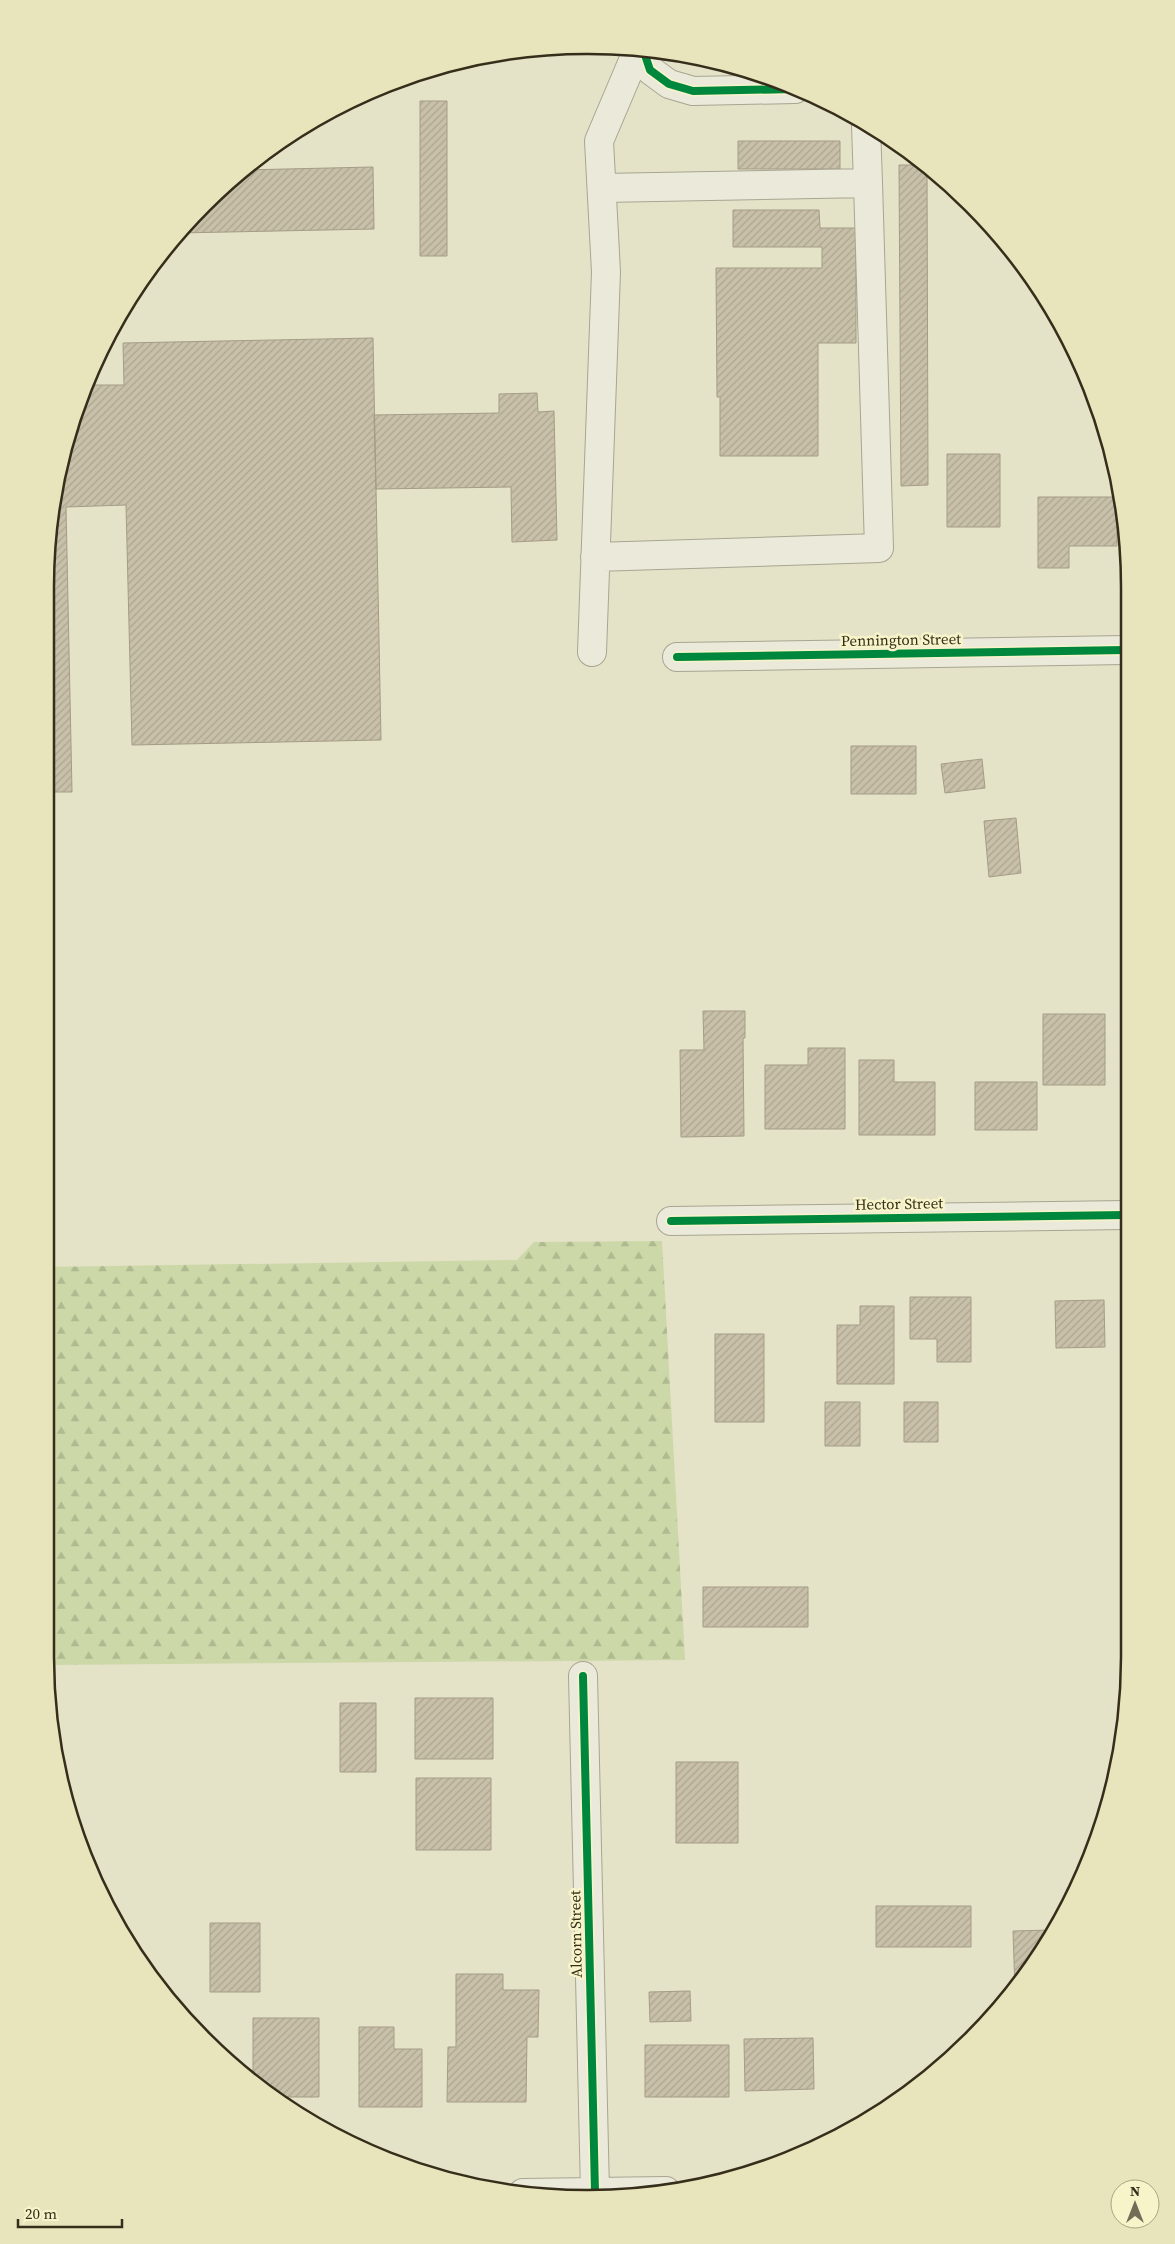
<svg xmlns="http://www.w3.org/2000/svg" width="1175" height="2244" viewBox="0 0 1175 2244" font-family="'Source Serif 4',serif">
<defs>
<pattern id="forest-firs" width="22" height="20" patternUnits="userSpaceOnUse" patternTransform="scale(1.25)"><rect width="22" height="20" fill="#ccd8a8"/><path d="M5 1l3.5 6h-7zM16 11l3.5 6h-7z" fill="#b0ba90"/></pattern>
<pattern id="building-hatch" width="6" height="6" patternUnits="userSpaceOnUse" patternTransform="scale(1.25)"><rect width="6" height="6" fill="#c8c0a8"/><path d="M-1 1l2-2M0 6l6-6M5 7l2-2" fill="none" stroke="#aca590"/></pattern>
</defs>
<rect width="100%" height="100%" fill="#e4e2c7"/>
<path fill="url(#forest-firs)" d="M662,1241L685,1660L46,1665L45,1267L517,1260L534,1242Z"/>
<path fill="url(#building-hatch)" stroke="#a49c87" d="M420,101H447V256H420Z
M738,141H840V169H738Z
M899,165H923L927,167L928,485L901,486Z
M373,167L374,229L179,233L230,179L243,170Z
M733,210H819L820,228H856V343H818V456H720V397H717L716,268H822V247H733Z
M373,338L381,740L132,745L126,505L66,507L72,792H46V552L64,447L87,385H124L123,343Z
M537,393L538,412L554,411L557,540L512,542L511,487L376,489L374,415L499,413V394Z
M947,454H1000V527H947Z
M1038,497H1117V546H1069V568H1038Z
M851,746H916V794H851Z
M982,759L985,788L945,793L941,764Z
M1016,818L1021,873L989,877L984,821Z
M703,1011H745V1038H743L744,1136L681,1137L680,1050H704Z
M1043,1014H1105V1085H1043Z
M808,1048H845V1129H765V1065H808Z
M859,1060H894V1082H935V1135H859Z
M975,1082H1037V1130H975Z
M910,1297H971V1362H937V1339H910Z
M1104,1300L1105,1347L1056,1348L1055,1301Z
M860,1306H894V1384H837V1325H860Z
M715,1334H764V1422H715Z
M825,1402H860V1446H825Z
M904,1402H938V1442H904Z
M703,1587H808V1627H703Z
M415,1698H493V1759H415Z
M340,1703H376V1772H340Z
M676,1762H738V1843H676Z
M416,1778H491V1850H416Z
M876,1906H971V1947H876Z
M210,1923H260V1992H210Z
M1053,1930L1018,1987L1015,1990L1013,1931Z
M456,1974H503V1990H539L538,2037H527L526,2102H447L448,2047H456Z
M690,1991L691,2021L650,2022L649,1992Z
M253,2018H319V2097H272L253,2082Z
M359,2027H394V2049H422V2107H359Z
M813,2038L814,2089L745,2091L744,2039Z
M645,2045H729V2097H645Z"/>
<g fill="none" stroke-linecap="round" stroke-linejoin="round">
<g stroke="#a8a591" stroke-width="30">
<path id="minor" d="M643,49L650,70L669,84L693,91L795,89
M866,126L868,183
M595,557L879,548L868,183L602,188
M592,652L606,272L599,141L638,49
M677,657L1126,650
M671,1221L1127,1215
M583,1676L595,2192
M523,2193L666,2191"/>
</g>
<use href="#minor" stroke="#ebeada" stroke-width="28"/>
<g stroke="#f8f4ca" stroke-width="11">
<path id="cycleway" d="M643,49L650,70L669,84L693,91L795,89
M677,657L1126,650
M671,1221L1127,1215
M583,1676L595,2192"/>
</g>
<use href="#cycleway" stroke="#00873e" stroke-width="8"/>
</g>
<g text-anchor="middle" stroke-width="5" stroke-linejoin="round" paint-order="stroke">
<g font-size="15" fill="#362e1a" stroke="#f8f4ca">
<text transform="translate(901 640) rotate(-1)" y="5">Pennington Street</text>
<text transform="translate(899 1204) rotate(-1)" y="5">Hector Street</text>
<text transform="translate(576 1934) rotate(-91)" y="5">Alcorn Street</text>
</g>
</g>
<path d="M0 0H1175V2244H0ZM587 54H588A533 533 0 0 1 1121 587V1657A533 533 0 0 1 588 2190H587A533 533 0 0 1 54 1657V587A533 533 0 0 1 587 54Z" fill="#e8e4bc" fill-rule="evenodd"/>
<path fill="none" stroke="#362e1a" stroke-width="2.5" d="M587 54H588A533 533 0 0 1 1121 587V1657A533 533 0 0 1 588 2190H587A533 533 0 0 1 54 1657V587A533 533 0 0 1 587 54Z"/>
<g transform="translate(1135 2204)"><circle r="24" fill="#f8f4ca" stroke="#aaa584"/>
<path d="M0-4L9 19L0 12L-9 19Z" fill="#736d57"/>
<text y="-8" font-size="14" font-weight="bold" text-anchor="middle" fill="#362e1a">N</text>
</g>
<path d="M18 2219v8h104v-8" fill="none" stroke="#362e1a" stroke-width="2.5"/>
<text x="25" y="2219" font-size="15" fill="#362e1a" stroke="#f8f4ca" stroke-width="4" paint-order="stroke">20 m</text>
</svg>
